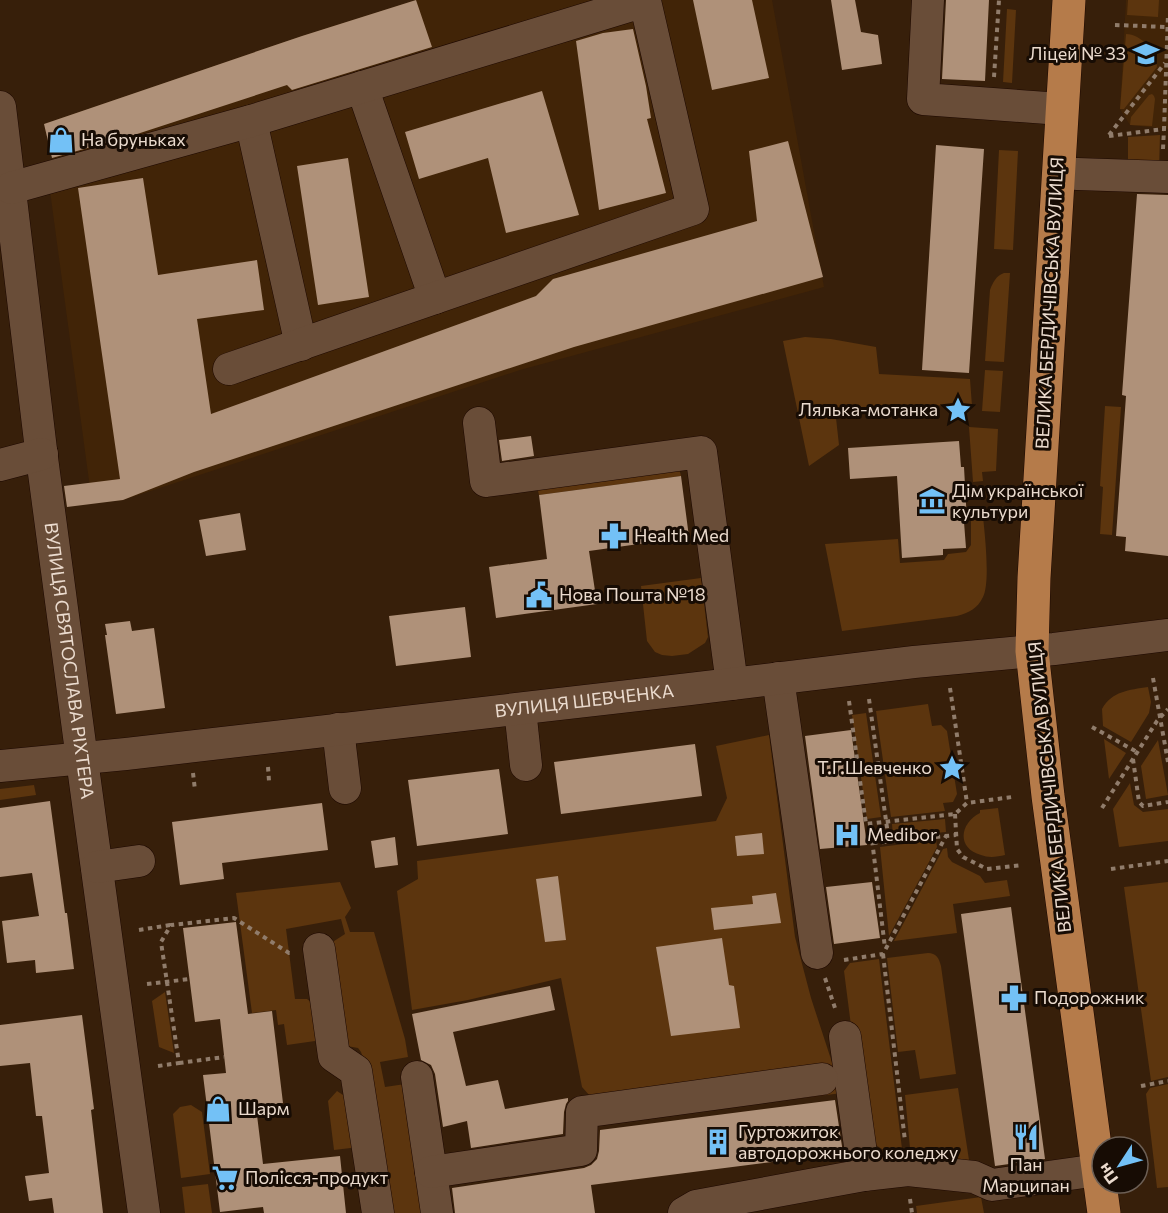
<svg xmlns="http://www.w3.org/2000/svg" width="1168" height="1213" viewBox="0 0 1168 1213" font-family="Commissioner,sans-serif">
<rect width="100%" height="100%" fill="#371f0a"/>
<path fill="#412407" d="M416,0H772L824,287L520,370L123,500L92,503L50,191L53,161L44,124L302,36Z
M1126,0H1168V129L1130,125L1120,109Z"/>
<path fill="#5c350e" d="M1128,0H1159L1158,17L1127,15Z
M1007,9L1016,10L1012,83L1003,82Z
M1126,34C1141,34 1157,52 1157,67L1124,109H1120Z
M1152,94L1154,96L1155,99L1152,126L1130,125L1131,117L1149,95Z
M1160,135L1159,171L1128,164V137Z
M999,150L1018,151L1013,250L994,249Z
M1004,273H1010L1004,362L985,361L990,290C993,282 996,276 1004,273Z
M805,337L831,339L876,347L879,374L970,379L972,406L953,405L835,409L839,445L809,466L783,341Z
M985,370L1003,371L1000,412L982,411Z
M1105,406L1121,407L1112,535L1100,534L1103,487L1100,486Z
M969,427L998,429L996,471L982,472L983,481L973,482Z
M678,464L681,476L539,495L537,487Z
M971,507H982C984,527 991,581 983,597C978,608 969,613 957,616L842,631L825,544L898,539L900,563L944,560L948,554L966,552L971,545Z
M701,578L708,637L705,643L688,654L672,656L662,655L655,652L647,641L641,586Z
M1148,687L1151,702L1149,713L1131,742L1103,726L1102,709C1112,691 1129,690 1148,687Z
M928,704L932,726L941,725L947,731L957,794L953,802L943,803L945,811L891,817L876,711Z
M866,713L881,817L867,819L852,715Z
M769,735L795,937L811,998L842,1093L613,1122L582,1087L561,978L468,1000L412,1010L397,891L418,879L417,861L716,821L727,798L716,746Z
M1104,739L1126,753L1109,779Z
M1158,740L1168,795L1146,799L1141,766Z
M1130,783L1134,805L1143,812L1168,809V841L1119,847L1113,809Z
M34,785L36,795L0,800V789Z
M998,808L1005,855C997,857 988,858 981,855C956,848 960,823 980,813V810Z
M945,819L946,832L893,837L892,824Z
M936,840L937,847L889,936L880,847Z
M947,848L948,857L952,862L980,876L985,883L1007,880L1010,896L953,904L957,933L894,941L943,849Z
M340,882L351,908L345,917L350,932H374L405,1039L408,1057L380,1062L385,1087L412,1083L430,1213H386L363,1058L361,1052L358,1048L347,1046L328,945L345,934L341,919L286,929L295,999H307L311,1002L317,1039L315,1041L287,1045L284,1024L278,1025L276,1010L252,1013L236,893Z
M1168,882V1077L1151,1081L1124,887Z
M928,953C936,953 939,958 941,966L956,1074L920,1079L915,1050L898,1052L887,958Z
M879,959L903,1157C887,1151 875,1148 865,1135L844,971L850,963Z
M165,992L174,1053L159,1047L152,1001Z
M1168,1084V1187L1157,1188L1146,1094L1150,1088Z
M958,1088L969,1160L968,1163L911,1159L905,1095Z
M337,1091L346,1097L359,1147L334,1150L328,1101Z
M191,1105L202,1112L210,1174L181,1178L173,1114L180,1107Z
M208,1184L212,1213H185L182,1187Z
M981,1197L984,1213H917L916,1206Z"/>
<path fill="#af9179" d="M416,0L432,47L292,90L287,85L134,135L52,158L44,124L302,36Z
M693,0H752L769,78L712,90Z
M831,0H855L861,32L878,35L882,64L842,70Z
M946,0H989L985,81L942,79Z
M633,29L646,86L651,118L647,119L666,193L599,210L576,41L603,33Z
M542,91L579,215L506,233L488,158L419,179L405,132Z
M788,141L823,277L574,347L194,472L123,500L67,507L64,486L120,479L78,188L143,178L158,275L257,260L264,310L197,319L211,414L536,296L553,279L757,221L749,151Z
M936,145L984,149L969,373L922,370Z
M348,158L369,297L318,305L297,166Z
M1137,194L1168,195V556L1125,551L1126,537L1116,536L1126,396L1122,395Z
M531,436L534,456L502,461L499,440Z
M959,441L961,467H964L967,522H964L966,548L943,549V555L902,558L897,476L850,479L848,448Z
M681,476L689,537L589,551L597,604L496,618L489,567L547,559L539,495Z
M240,513L246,550L206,556L199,520Z
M465,607L471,657L396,666L389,616Z
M130,621L132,631L154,628L165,708L116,714L105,635H107L105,624Z
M851,730L867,845L820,849L805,736Z
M695,744L702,796L561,814L554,762Z
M499,769L508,834L417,846L408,780Z
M50,801L65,913H67L74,969L36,973L35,960L7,963L2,921L39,916L32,873L0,877V808Z
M322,803L328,850L222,863L224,879L180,885L172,822Z
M762,833L764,854L737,856L735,836Z
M395,837L398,865L375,868L371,841Z
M558,876L566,940L545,942L536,879Z
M872,882L880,938L834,944L826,887Z
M776,893L781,923L714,930L711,908L753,904L752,896Z
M1011,907L1045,1159L995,1166L961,914Z
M236,922L248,1014L272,1011L283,1103L256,1107L263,1164L340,1156L346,1213H264L263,1207L220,1212L203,1075L226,1073L220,1019L195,1022L183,928Z
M722,938L729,985L734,986L740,1028L671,1036L656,947Z
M550,986L555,1010L453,1032L466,1086L498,1080L505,1109L568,1098V1101L566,1104L564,1112L563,1134L471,1148L467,1121L443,1127L435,1074L431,1065L421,1060L412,1014Z
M82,1015L94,1109L91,1110L103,1213H54L52,1198L29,1201L25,1176L49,1173L42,1116H36L30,1063L0,1066V1025Z
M835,1100L843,1153L591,1185L595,1213H455L452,1188L584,1168L591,1165L597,1159L599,1151L600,1130Z"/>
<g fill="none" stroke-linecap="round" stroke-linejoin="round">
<g stroke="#1d0800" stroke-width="33">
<g id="minor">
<path d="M928,0L923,99L1061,109"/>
<path d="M362,87L435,298"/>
<path id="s1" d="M0,107C15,224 27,341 42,458C75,710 109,961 144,1213"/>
<path d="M251,121L301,345"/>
<path d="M1077,174L1168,177"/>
<path d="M11,188L251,121L645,1L693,209L229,369"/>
<path d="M479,423L486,481L701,452L732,684"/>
<path d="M0,465L42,454"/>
<path d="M778,678L817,953"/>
<path d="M520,709L526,765"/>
<path d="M338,729L345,788"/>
<path id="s2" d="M0,766L126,754L690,689L914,662L1054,649L1168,635"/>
<path d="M97,867L139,861"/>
<path d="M319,949L334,1056L356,1071L378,1213"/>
<path d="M845,1037L864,1175"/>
<path d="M417,1077L437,1213"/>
<path d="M431,1172L581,1150L582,1112L822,1079"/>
<path d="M684,1213L696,1206L864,1175L908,1170L974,1177L992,1185L1098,1170"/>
</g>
</g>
<g stroke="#1d0800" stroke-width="34">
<path id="highway" d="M1069,0L1034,578L1032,651L1048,796L1104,1213"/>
</g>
<path stroke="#907c6b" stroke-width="4" stroke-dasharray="4.5 4.5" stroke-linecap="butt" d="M1115,25L1167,27
M994,77L999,0
M1109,135L1165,63
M1109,136L1164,129L1168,14
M1163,149L1164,129
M1153,678L1168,762
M950,688L967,803
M869,699L889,842
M849,701L866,824L955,814L967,803L1012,797
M1092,727L1137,752
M1133,759L1139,802L1143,806L1168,802
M268,767L269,781
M193,773L195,790
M1102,808L1157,721L1168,709
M955,814L957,849L963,857L987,869L1022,865
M870,823L885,948
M873,843L956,835
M1111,869L1168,861
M139,930L170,925
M883,954L905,1141
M844,960L883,954L946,836
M825,978L836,1011
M147,984L190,979
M179,1063L224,1057
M158,1066L179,1063L161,942L171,925L234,918L289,953H291
M1141,1086L1168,1081
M910,1199L912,1213"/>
<use href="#minor" stroke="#694d38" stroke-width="32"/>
<use href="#highway" stroke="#b57b4a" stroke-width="33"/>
</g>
<defs>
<g id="school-bare" transform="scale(2.07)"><path d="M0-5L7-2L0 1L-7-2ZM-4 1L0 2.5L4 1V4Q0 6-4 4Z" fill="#73c1f6" stroke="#170c04" stroke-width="2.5" paint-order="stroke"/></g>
<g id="shop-bare" transform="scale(2.07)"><path d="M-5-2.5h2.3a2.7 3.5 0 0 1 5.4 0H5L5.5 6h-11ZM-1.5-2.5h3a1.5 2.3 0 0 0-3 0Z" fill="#73c1f6" stroke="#170c04" stroke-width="2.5" paint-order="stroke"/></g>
<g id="sight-bare" transform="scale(2.07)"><path d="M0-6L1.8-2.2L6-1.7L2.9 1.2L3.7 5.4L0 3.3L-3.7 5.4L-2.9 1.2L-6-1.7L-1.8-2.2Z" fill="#73c1f6" stroke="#170c04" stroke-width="2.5" paint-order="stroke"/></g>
<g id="museum-bare" transform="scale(2.07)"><path d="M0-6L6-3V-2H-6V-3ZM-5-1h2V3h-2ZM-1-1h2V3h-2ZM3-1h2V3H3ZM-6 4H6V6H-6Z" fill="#73c1f6" stroke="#170c04" stroke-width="2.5" paint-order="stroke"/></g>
<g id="pharmacy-bare" transform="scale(2.07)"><path d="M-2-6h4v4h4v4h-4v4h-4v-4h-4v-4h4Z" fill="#73c1f6" stroke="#170c04" stroke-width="2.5" paint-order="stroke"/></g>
<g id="civic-bare" transform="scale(2.07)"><path d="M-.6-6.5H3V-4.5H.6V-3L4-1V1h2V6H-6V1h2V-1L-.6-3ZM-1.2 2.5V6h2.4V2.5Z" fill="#73c1f6" stroke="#170c04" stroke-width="2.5" paint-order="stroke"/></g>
<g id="hospital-bare" transform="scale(2.07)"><path d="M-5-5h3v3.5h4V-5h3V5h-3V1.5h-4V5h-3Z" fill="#73c1f6" stroke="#170c04" stroke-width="2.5" paint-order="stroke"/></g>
<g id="restaurant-bare" transform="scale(2.07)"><path d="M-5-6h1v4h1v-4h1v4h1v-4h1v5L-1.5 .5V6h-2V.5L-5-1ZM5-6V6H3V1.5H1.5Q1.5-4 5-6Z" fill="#73c1f6" stroke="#170c04" stroke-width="2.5" paint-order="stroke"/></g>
<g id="building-bare" transform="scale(2.07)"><path d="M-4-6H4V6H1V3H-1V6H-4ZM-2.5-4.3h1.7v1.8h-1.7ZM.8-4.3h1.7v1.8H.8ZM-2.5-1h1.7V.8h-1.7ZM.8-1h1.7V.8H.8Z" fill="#73c1f6" stroke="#170c04" stroke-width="2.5" paint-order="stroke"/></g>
<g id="supermarket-bare" transform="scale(2.07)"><path d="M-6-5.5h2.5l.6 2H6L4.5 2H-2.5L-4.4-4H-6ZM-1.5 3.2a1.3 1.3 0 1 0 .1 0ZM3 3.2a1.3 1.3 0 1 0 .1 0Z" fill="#73c1f6" stroke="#170c04" stroke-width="2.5" paint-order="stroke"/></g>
</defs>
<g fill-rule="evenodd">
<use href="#school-bare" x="1146" y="54"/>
<use href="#shop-bare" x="61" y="140"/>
<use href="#sight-bare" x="958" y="410"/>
<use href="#museum-bare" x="932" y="501"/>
<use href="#pharmacy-bare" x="614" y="536"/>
<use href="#civic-bare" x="539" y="595"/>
<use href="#sight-bare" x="952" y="768"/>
<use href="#hospital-bare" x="847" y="835"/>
<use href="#pharmacy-bare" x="1014" y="998"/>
<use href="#shop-bare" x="218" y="1109"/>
<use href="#restaurant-bare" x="1026" y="1137"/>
<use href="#building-bare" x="718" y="1142"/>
<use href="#supermarket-bare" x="225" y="1178"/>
</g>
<g text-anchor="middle" stroke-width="6" stroke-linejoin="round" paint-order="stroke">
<g font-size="18" fill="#ebdbce" stroke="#170c04" text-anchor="start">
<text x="1126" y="60" text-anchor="end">Ліцей № 33</text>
<text x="81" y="146">На бруньках</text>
<text x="938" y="416" text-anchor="end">Лялька-мотанка</text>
<text x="952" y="497">Дім української<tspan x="952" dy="21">культури</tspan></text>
<text x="634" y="542">Health Med</text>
<text x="559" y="601">Нова Пошта №18</text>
<text x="932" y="774" text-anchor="end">Т.Г.Шевченко</text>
<text x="867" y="841">Medibor</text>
<text x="1034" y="1004">Подорожник</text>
<text x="238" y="1115">Шарм</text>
<text x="738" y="1138">Гуртожиток<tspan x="738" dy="21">автодорожнього коледжу</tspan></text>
<text x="1026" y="1171" text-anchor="middle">Пан<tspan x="1026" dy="21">Марципан</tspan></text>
<text x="245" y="1184">Полісся-продукт</text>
</g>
<g font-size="18" fill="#ebdbce" stroke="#170c04">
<text transform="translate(1050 303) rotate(-87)" y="6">ВЕЛИКА БЕРДИЧІВСЬКА ВУЛИЦЯ</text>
<text dy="6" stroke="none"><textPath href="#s1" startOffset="558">ВУЛИЦЯ СВЯТОСЛАВА РІХТЕРА</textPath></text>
<text dy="6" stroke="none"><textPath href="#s2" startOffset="588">ВУЛИЦЯ ШЕВЧЕНКА</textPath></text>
<text transform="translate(1050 787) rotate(-96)" y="6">ВЕЛИКА БЕРДИЧІВСЬКА ВУЛИЦЯ</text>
</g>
</g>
<g transform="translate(1120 1165) rotate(234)"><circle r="28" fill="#170c04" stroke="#6c5f55" stroke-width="1.5"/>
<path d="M0-4.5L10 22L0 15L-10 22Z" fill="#73c1f6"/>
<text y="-9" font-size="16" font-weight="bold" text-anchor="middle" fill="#ebdbce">Пн</text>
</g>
</svg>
